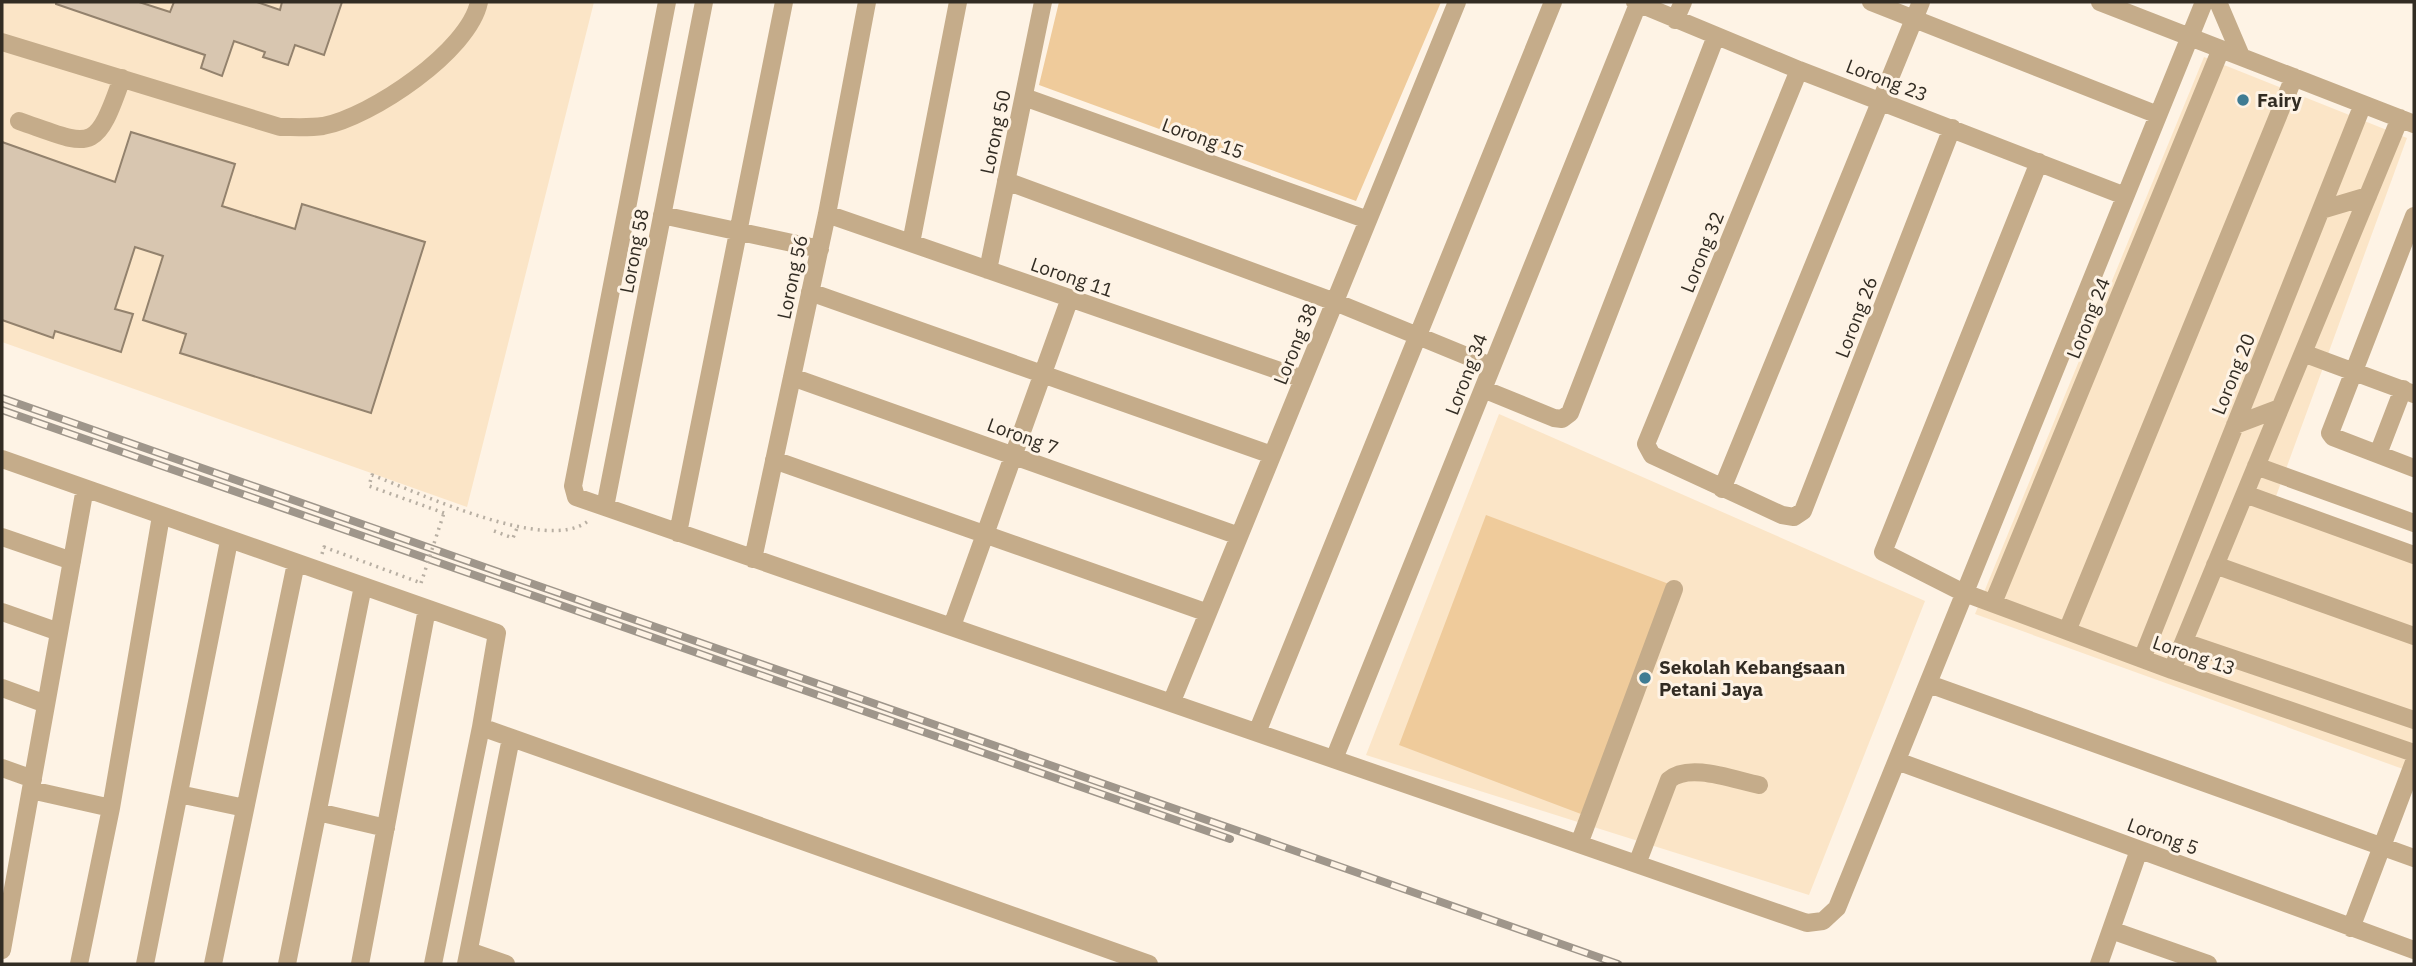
<svg xmlns="http://www.w3.org/2000/svg" width="2416" height="966" viewBox="0 0 2416 966" font-family="'IBM Plex Sans',sans-serif">
<rect width="100%" height="100%" fill="#fef3e5"/>
<path fill="#fbe5c7" d="M2,2H594L467,507L2,342Z
M2204,57L2407,138L2275,499L2414,550V773L1975,614Z
M1499,414L1925,601L1809,895L1366,755Z"/>
<path fill="#efcb9b" d="M1059,2H1441L1356,201L1039,85Z
M1486,515L1669,584L1581,814L1399,745Z"/>
<path fill="#d8c6b0" stroke="#93826d" stroke-width="2" d="M56,2H139L170,12L174,2H257L280,10L282,2H342L324,55L295,45L288,65L263,57L265,52L234,41L222,76L201,68L205,55L56,4Z
M131,132L235,164L222,206L295,229L302,204L425,242L371,413L180,353L186,334L143,320L163,256L135,247L115,309L133,314L121,352L55,331L53,338L2,320V142L115,182Z"/>
<g fill="none" stroke-linecap="round" stroke-linejoin="round">
<path stroke="#b8afa3" stroke-width="3.5" stroke-dasharray="2 5" stroke-linecap="butt" d="M444,513L369,486L372,475C420,493 547,554 588,521
M494,531L513,538L517,528
M322,554L324,547L421,583"/>
<path stroke="#c5ac8a" stroke-width="18" d="M667,2L573,486L576,497L1807,923L1823,921L1837,908L2204,2
M1635,2L1799,70L2125,196
M1871,2L2158,115
M2100,2L2414,124
M2218,2L2241,56
M1675,20L1683,2
M2,42L280,127C294,127 310,128 323,126C371,117 469,51 479,2
M1799,70L1646,444L1652,455L1782,515L1794,517L1803,511L1952,128
M1024,97L1368,220
M19,121C91,146 95,156 122,78
M2039,162L1883,552L1962,592L2172,670L2414,753
M1006,181L1335,302L1491,366
M2321,210L2368,196
M827,214L1303,379
M662,215L820,249
M2414,216L2330,433L2333,437L2414,468
M911,243L958,2
M988,270L1043,2
M810,292L1272,455
M2303,353L2414,394
M792,377L1239,536
M1483,389L1554,418L1562,419L1570,413L1716,36
M2235,425L2280,408
M2378,454L2403,389
M2,459L497,633L481,727L433,964
M774,460L1208,613
M2256,466L2414,523
M1722,489L1921,2
M2245,494L2414,555
M605,507L704,2
M678,533L784,2
M2,537L72,561
M753,559L827,214L867,2
M2215,565L2414,636
M1993,603L2221,49
M2,612L59,632
M952,626L1070,298
M2067,631L2294,77
M2184,642L2414,720
M2142,659L2363,104
M2172,670L2400,118
M1929,684L2414,858
M2,688L46,704
M1172,701L1457,2
M481,727L1149,964
M1258,730L1553,2
M1334,759L1638,4
M1897,761L2414,950
M2,768L33,779
M31,790L111,808
M179,794L245,808
M318,812L386,828
M1579,844L1674,589
M1637,864L1669,780C1689,762 1734,780 1759,785
M2351,928L2414,762
M2111,930L2208,964
M2,950L85,488
M469,951L506,964
M79,964L111,808L161,516
M145,964L229,541
M213,964L296,563
M287,964L363,586
M360,964L427,609
M466,964L511,738
M2099,964L2139,850"/>
<g stroke="#9f968b" stroke-width="8">
<path id="rail" d="M2,398L1618,964
M2,410L1230,839"/>
</g>
<use href="#rail" stroke="#fef3e5" stroke-width="5" stroke-dasharray="16" stroke-linecap="butt"/>
<path stroke="#b8afa3" stroke-width="3.5" stroke-dasharray="2 5" stroke-linecap="butt" d="M421,583L444,513"/>
</g>
<g fill="#3f7c93" stroke="#fef3e5" stroke-width="2.5">
<circle cx="2243" cy="100" r="7"/>
<circle cx="1645" cy="678" r="7"/>
</g>
<g text-anchor="middle" stroke-width="6" stroke-linejoin="round" paint-order="stroke">
<g font-size="19" fill="#322c23" stroke="#fef3e5">
<text transform="translate(1887 80) rotate(21)" y="7">Lorong 23</text>
<text transform="translate(995 132) rotate(-78)" y="7">Lorong 50</text>
<text transform="translate(1203 138) rotate(20)" y="7">Lorong 15</text>
<text transform="translate(634 251) rotate(-79)" y="7">Lorong 58</text>
<text transform="translate(1702 252) rotate(-68)" y="7">Lorong 32</text>
<text transform="translate(792 277) rotate(-78)" y="7">Lorong 56</text>
<text transform="translate(1072 277) rotate(19)" y="7">Lorong 11</text>
<text transform="translate(1856 317) rotate(-69)" y="7">Lorong 26</text>
<text transform="translate(2088 318) rotate(-68)" y="7">Lorong 24</text>
<text transform="translate(1295 344) rotate(-68)" y="7">Lorong 38</text>
<text transform="translate(1466 374) rotate(-69)" y="7">Lorong 34</text>
<text transform="translate(2233 374) rotate(-68)" y="7">Lorong 20</text>
<text transform="translate(1023 436) rotate(20)" y="7">Lorong 7</text>
<text transform="translate(2194 655) rotate(19)" y="7">Lorong 13</text>
<text transform="translate(2163 836) rotate(20)" y="7">Lorong 5</text>
</g>
<g font-size="19" font-weight="bold" fill="#322c23" stroke="#fef3e5" text-anchor="start">
<text x="2257" y="107">Fairy</text>
<text x="1659" y="674">Sekolah Kebangsaan<tspan x="1659" dy="22">Petani Jaya</tspan></text>
</g>
</g>
<rect width="2416" height="966" fill="none" stroke="#322c23" stroke-width="7"/>
</svg>
